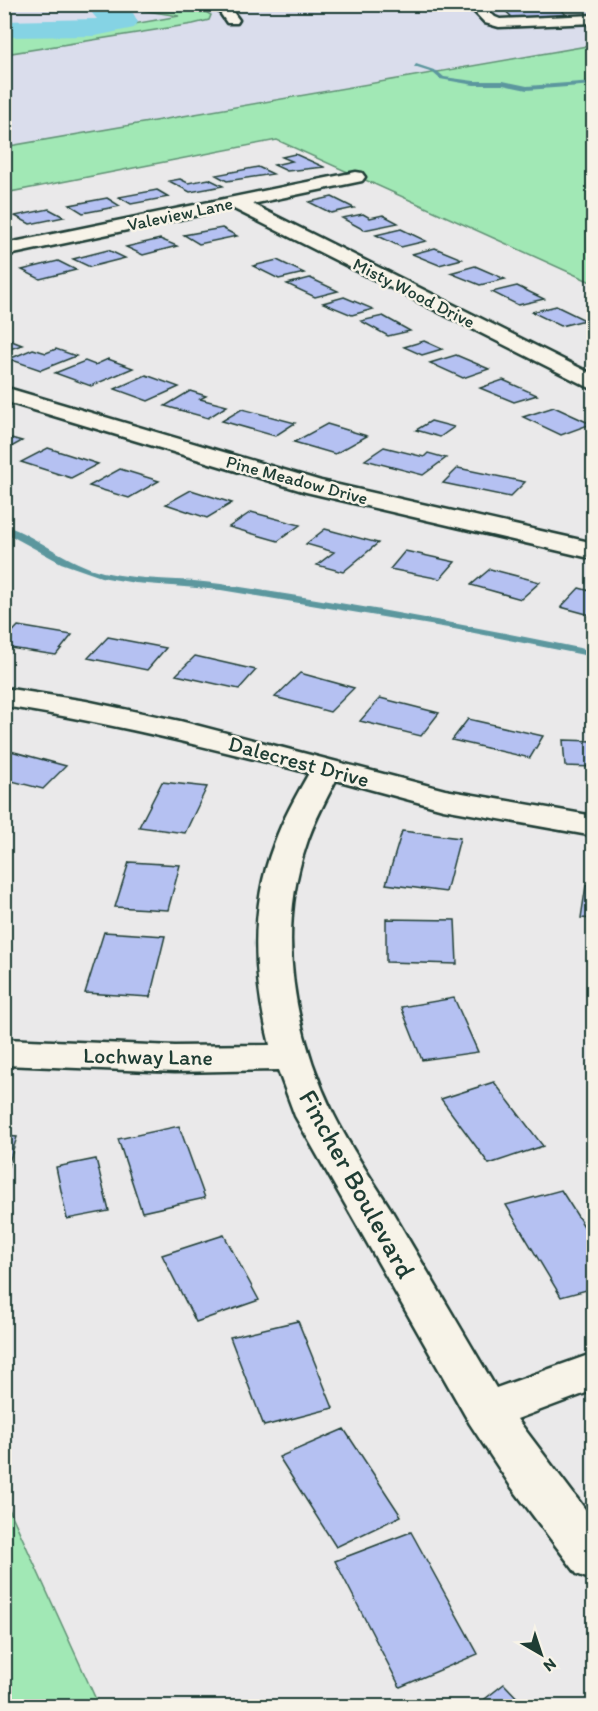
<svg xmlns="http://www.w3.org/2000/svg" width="598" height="1711" viewBox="0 0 598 1711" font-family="Itim,sans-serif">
<rect width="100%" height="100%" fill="#eae9ea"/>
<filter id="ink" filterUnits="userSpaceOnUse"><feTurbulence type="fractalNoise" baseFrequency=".0167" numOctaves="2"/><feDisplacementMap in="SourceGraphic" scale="12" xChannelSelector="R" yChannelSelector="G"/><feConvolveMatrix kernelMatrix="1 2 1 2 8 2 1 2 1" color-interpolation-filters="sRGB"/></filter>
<g filter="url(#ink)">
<path fill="#daddec" d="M4,5H109V6L181,16L117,27H27L5,32Z
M193,5H593V45L5,147V54L192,24L209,20L211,15Z"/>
<path fill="#a1e8b5" stroke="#609274" stroke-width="1.5" d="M109,5H193L211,15L209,20L193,24L5,54V32L26,27H117L179,16Z
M593,45V283L277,140L5,193L4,147Z
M4,1500H5L99,1706H5Z"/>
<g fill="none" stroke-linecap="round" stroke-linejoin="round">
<path fill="#5c979e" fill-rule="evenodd" d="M416,64L437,71L444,77L474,81H503L527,86L594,81V85L527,90L503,85H474L440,79L433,73L414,67Z
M4,525C39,537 66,563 103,572C142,581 182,578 221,584C346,603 470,625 594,651V657L454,629L221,590L135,583L101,577L61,563L4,532Z"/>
<path fill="#85d3e4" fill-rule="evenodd" d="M93,4H119L120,9L133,13L138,22L134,28L95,36L4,37V21L97,19L92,13Z"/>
</g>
<path fill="#b5c1f2" stroke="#1f3d34" stroke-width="1.5" d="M498,4H554L568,16L513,18Z
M295,154L324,167L287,171L274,165L292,161L282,157Z
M258,167L273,174L227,181L216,175Z
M180,179L188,183L209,179L223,186L190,192L169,181Z
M157,190L169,197L131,204L119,197Z
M332,197L354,208L331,213L309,202Z
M107,198L120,206L83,213L70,205Z
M49,209L64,217L30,224L15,216Z
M363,214L370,218L383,215L398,223L364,230L342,218Z
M222,228L237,236L199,244L184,235Z
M401,229L426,241L401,247L376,235Z
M160,239L177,246L143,255L126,247Z
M435,248L462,259L439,265L412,254Z
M108,250L125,258L90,267L73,259Z
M277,260L304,273L279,279L253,266Z
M58,261L76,270L40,279L22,270Z
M475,266L505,279L480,285L450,273Z
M310,278L338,291L315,297L287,284Z
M517,286L544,299L518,305L492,292Z
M344,297L373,309L352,315L323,303Z
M556,306L585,320L561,326L532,312Z
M383,316L410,331L388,336L361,321Z
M4,338L22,345L4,351Z
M424,341L442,349L422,355L404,347Z
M33,349L46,353L56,349L76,356L41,370L9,359Z
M456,355L489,369L463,378L430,363Z
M108,359L133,368L91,386L55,373L85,361L95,365Z
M146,375L179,387L148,401L115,389Z
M503,380L537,395L514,402L480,388Z
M190,391L206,396L200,399L227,406L208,418L165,406Z
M554,407L591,424L561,435L523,417Z
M242,409L295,423L275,436L222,421Z
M431,421L454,427L440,437L416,430Z
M327,424L367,436L335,454L294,442Z
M4,436L22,441L4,451Z
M384,447L424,457L428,453L446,458L423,475L365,460Z
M48,448L98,464L71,478L21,462Z
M458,468L525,482L510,497L443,483Z
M120,469L159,481L129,498L89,486Z
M191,490L232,503L207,518L166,504Z
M251,512L300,525L278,541L229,527Z
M325,529L378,543L343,572L317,565L334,552L306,544Z
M405,551L455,562L440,579L390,569Z
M490,569L540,582L521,599L471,585Z
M579,588L594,592V616L561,607Z
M18,626L72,635L56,655L4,647V641Z
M108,637L166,648L147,670L88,658Z
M195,656L256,670L239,689L176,675Z
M300,673L354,688L330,712L275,697Z
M380,698L439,713L421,736L360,721Z
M468,719L543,736L530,758L452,740Z
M563,740L594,741V767L565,766Z
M7,750L66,766L43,789L4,779V752Z
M162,782L207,787L185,833L139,827Z
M402,831L460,838L446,892L386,884Z
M129,862L180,865L168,910L115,907Z
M586,885L594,886V919L581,918Z
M386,919L455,920L457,964L386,962Z
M104,932L165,936L150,997L85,993Z
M454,998L478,1052L422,1060L401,1007Z
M494,1082L543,1146L489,1164L441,1099Z
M179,1126L205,1198L142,1212L118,1139Z
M4,1136L17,1137L4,1178Z
M96,1159L109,1211L67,1219L56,1167Z
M561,1190L594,1242V1288L561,1297L506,1205Z
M224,1235L259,1300L196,1322L162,1255Z
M298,1321L333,1408L264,1426L230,1337Z
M344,1429L401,1516L336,1547L279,1457Z
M411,1532L478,1654L400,1687L335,1561Z
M504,1684L525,1706H476Z"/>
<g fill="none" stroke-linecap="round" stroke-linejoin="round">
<g stroke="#1f3d34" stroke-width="5">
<path id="minor" d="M214,4H227L239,20L237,23H227Z
M467,4H481L495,17L500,19L594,15V23L499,27L485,23Z
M356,172L362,173L365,177L362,181L252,204L594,375V390L232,208L4,256V244Z
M4,387L321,481L594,543V559L306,492L4,401Z
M4,688L86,701L180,721L445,790L594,816V836L443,809L336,780C325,802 313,823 306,846C276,934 294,1033 334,1115C350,1147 371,1178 390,1208C425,1268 461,1328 496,1388L594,1353V1390L517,1419L594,1521V1581L577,1574L510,1485L470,1424L295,1116L278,1070L175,1072L4,1065V1039L175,1046L270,1045C253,978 249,909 274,844C283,819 296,796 309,773C208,747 108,722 4,706Z"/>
</g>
<use href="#minor" fill="#f7f3e8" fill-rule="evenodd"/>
</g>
</g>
<g text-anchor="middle" stroke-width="5" stroke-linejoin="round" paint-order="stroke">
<g font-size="18" fill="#1f3d34" stroke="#f7f3e8">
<text transform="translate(180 214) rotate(-12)" y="6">Valeview Lane</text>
<text transform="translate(414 293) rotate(27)" y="6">Misty Wood Drive</text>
<text transform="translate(297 480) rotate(15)" y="6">Pine Meadow Drive</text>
</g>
<g font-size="22" fill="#1f3d34" stroke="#f7f3e8">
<text transform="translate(299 761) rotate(15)" y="8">Dalecrest Drive</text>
<text transform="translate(148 1056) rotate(1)" y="8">Lochway Lane</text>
</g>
<g font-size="27" fill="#1f3d34" stroke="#f7f3e8">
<text transform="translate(357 1184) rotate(61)" y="9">Fincher Boulevard</text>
</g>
</g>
<rect width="598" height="1711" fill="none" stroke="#f7f3e8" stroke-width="24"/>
<rect x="12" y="12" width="574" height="1687" fill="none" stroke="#1f3d34" stroke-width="2" filter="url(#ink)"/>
<g transform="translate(541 1654) rotate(141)" stroke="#f7f3e8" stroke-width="4.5" paint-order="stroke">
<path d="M0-4.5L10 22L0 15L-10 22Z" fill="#1f3d34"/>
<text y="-9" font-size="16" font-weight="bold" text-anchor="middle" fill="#1f3d34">N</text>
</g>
</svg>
